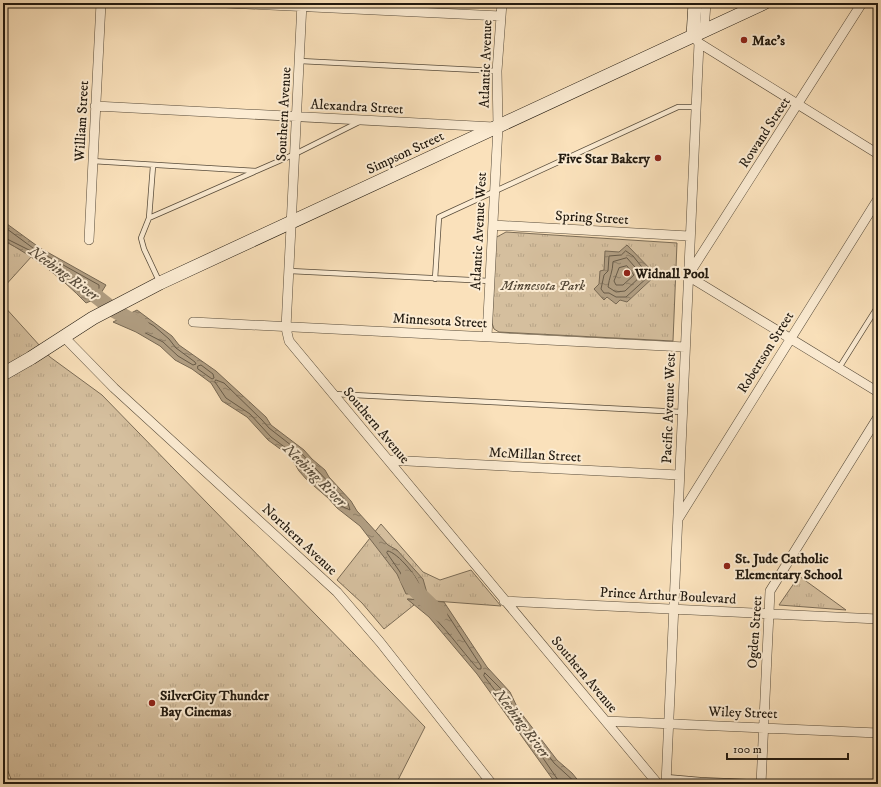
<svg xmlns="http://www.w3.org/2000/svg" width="881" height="787" viewBox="0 0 881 787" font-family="'IM FELL DW Pica',serif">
<defs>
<pattern id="park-tufts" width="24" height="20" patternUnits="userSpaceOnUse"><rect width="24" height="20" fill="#d5bf9e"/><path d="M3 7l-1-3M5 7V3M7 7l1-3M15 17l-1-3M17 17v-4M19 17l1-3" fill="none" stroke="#b7a487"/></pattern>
<pattern id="water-ripples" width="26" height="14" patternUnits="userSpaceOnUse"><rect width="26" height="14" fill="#b09d81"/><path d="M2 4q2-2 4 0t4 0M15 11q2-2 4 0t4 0" fill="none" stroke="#8f7f68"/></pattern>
</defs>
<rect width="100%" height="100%" fill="#fae1bb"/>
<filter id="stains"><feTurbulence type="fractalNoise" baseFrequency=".005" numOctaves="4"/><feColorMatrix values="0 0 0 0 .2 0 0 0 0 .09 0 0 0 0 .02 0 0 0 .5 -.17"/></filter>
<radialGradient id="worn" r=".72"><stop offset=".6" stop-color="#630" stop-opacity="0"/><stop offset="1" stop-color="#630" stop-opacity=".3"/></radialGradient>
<path fill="url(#park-tufts)" stroke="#7b6c56" d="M506,232L677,243L673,341L499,332L494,329L492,323L495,238Z
M3,240L32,256L3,288Z
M3,305L50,357L102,395L425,727L396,784H13L3,759Z
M381,524L423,572L440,580L471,570L501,606L408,599L414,605L384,629L362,603L337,580Z
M799,576L846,610L779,605Z"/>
<path fill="url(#water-ripples)" stroke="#776853" d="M3,221L40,248L106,285L98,298L86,303C61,277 34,257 3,240Z
M627,245L656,275L627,302L620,300L616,304L607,297L604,300L594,289L599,284L600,271L604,270L605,251L619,252Z
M137,310L172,336L179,345L216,371L266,417L271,425L304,450L312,459L325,470L329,477L351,501L357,511L388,545L397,550L423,579L427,593L406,594L397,574L360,526L337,508L328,498L307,480L299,471L291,457L268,440L247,417L222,401L211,383L192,369L175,360L160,346L136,332L113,322Z
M407,599L444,602L487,667L510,692L518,709L557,760L572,773L581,784H556L477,674L429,617Z"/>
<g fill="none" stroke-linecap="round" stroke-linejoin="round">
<path stroke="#685b48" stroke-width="1" d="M3,226L33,248L34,250L31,251L3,237
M626,251L633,256L649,276L626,297H616L609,293H604L601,289L604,275L608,271L609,256L621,255Z
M40,252L99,285V288L96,294L86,297L69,280L38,255V253Z
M627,258L642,275L625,291L616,292L608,287C609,278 613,271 613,262Z
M627,266L634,275L623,285H616L614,281L619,268Z
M136,315L154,326L169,339L176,348L195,362L196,364L193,365L178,356L163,342L126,323V320Z
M198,366L201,365L213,374L214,378L212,379L198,369Z
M216,380L224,383L262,420L269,428L301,453L348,503L350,510L339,505L303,469L294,454L271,437L250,414L226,398L215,382Z
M388,551C397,552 421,580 420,589H408L400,572L387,553Z
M424,605L442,606L481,666V669H478C460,649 444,625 424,608Z
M485,673L506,694L513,707L512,710L509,709L484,676Z
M559,784L558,780L519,723V720H522L554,763L577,784"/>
<path stroke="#b09d81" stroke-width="15" d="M83,286L115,311L142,326
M407,578L413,588L440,614"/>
<g stroke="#574b3a" stroke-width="6">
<path id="lane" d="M300,61L497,71
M92,161L256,171L295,154L359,122
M153,166L149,218L141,238L144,249L159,281
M149,218L254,172
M290,271L490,281
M435,279L439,217L678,107H696
M839,368L878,306
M334,394L682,412
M666,777L700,780L796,784"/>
</g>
<g stroke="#574b3a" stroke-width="10">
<path id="street" d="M226,3L501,16
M302,3L286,328L289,341L658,784
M704,31L706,3
M699,43L878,154
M95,106L494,127
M493,225L689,236
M89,240L101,3
M689,274L862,3
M688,276L878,392
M193,322L685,347
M487,336L498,127L497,71L502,3
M64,337L114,388L337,592L380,642L492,784
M388,460L679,475
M678,519L878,199
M504,601L878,619
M606,721L878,733
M666,784L699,43L693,36
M761,784L770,591L878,417"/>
</g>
<g stroke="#21190f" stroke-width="14">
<path id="secondary" d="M693,36L695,3
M3,374L31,358L93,318L160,283L764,3"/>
</g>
<use href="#lane" stroke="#fcecd3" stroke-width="4.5"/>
<use href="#street" stroke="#fcecd3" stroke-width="9"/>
<use href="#secondary" stroke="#fcecd3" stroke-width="13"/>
</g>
<g fill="#8f2418" stroke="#fcecd3" stroke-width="1.5">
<circle cx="744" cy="40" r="4"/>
<circle cx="658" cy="158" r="4"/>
<circle cx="627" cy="273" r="4"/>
<circle cx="727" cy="566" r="4"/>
<circle cx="152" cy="703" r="4"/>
</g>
<g text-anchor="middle" stroke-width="4" stroke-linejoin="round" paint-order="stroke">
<g font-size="14" font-weight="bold" fill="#21190f" stroke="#fcecd3" text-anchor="start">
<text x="752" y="45">Mac's</text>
<text x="650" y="163" text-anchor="end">Five Star Bakery</text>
<text x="635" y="278">Widnall Pool</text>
<text x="735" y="563">St. Jude Catholic<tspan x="735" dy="16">Elementary School</tspan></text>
<text x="160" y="700">SilverCity Thunder<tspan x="160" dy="16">Bay Cinemas</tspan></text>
</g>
<g font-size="14" fill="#21190f" stroke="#fcecd3">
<text transform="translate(485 64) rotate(-88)" y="5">Atlantic Avenue</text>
<text transform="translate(357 106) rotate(3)" y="5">Alexandra Street</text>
<text transform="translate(283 114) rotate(-87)" y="5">Southern Avenue</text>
<text transform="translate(81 121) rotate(-87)" y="5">William Street</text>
<text transform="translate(764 132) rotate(-57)" y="5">Rowand Street</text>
<text transform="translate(405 152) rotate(-25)" y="5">Simpson Street</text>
<text transform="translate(592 217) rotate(3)" y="5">Spring Street</text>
<text transform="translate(478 231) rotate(-87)" y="5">Atlantic Avenue West</text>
<text transform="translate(440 320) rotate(3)" y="5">Minnesota Street</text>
<text transform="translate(765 352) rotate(-58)" y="5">Robertson Street</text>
<text transform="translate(668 408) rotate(-88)" y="5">Pacific Avenue West</text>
<text transform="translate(377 425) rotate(50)" y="5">Southern Avenue</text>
<text transform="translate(535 454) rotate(3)" y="5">McMillan Street</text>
<text transform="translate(300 539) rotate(43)" y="5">Northern Avenue</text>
<text transform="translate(668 595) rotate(3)" y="5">Prince Arthur Boulevard</text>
<text transform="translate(754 632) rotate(-86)" y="5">Ogden Street</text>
<text transform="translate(585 674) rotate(50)" y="5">Southern Avenue</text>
<text transform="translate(743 712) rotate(2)" y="5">Wiley Street</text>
</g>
<g font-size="14" font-style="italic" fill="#574b3a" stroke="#fcecd3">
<text x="543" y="290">Minnesota Park</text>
</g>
<g font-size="15" font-style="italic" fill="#5a4e3d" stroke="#fcecd3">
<text transform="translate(64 273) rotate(36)" y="5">Neebing River</text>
<text transform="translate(315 475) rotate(45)" y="5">Neebing River</text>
<text transform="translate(522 723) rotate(53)" y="5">Neebing River</text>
</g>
</g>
<rect width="881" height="787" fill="none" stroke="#fae1bb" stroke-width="16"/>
<rect x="4" y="4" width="873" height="779" fill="none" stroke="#21190f" stroke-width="2"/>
<rect x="8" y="8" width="865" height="771" fill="none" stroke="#21190f"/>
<path d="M727 753v6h121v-6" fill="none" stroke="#21190f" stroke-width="2"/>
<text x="733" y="753" font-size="12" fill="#21190f" stroke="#fcecd3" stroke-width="3" paint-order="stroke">100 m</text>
<rect width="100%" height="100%" filter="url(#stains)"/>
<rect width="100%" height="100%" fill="url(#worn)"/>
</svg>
